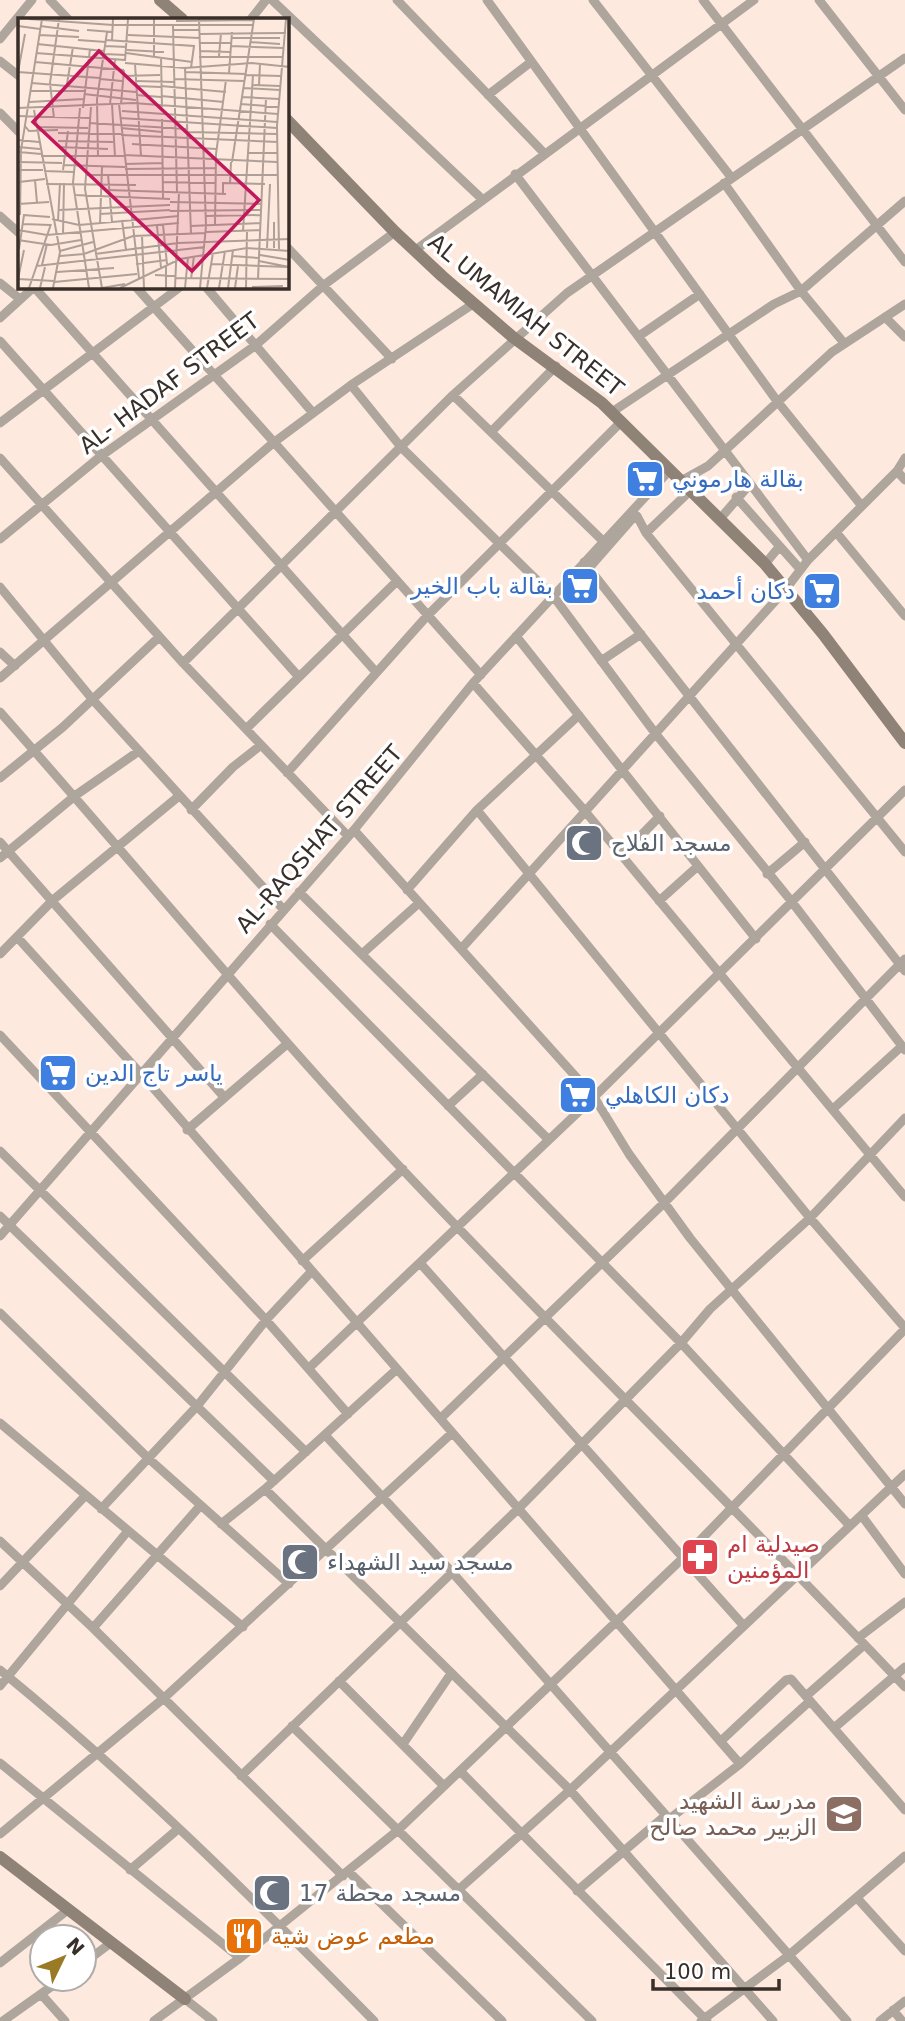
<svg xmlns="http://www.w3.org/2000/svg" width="905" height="2021" viewBox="0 0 905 2021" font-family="'DejaVu Sans',Cairo,sans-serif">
<rect width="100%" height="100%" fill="#fee9de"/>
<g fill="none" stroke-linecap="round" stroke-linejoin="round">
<path stroke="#aea59d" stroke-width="9" d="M50,0L68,19
M272,0L482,199
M397,0L544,153
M487,0L777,401L861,505
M593,0L731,177
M703,0L905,262
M819,0L905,110
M251,19L266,0
M0,39L32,0
M0,61L19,76
M488,95L531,62
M0,113L19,132
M515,174L808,560
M724,183L801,291L844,343
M0,216L19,233
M287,247L392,359
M414,251L754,0
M0,283L20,299
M34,287L375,671
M136,287L481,675
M206,287L313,413
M885,317L905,337
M0,318L34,287
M639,336L700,294
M0,341L299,677
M351,385L401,447L554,597L655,733L792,902L905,1050
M453,395L603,541
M612,412L774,304L801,291L905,201
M0,423L180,287
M491,432L556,366
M0,458L183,663L348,836
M897,471L905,480
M681,481L708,466L832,352L905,304
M736,497L800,569
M719,520L750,484
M836,532L905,616
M646,533L905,852
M0,539L101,456L256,345L324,285L395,232
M584,562L905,971
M765,564L779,547
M589,568L631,520L637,516L646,533L690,491
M0,587L93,700L283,909
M516,636L756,939
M0,652L15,666
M601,661L641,634
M183,663L453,395L567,293L905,58
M0,678L273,443L351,385L473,304
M473,683L584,810L905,1197
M0,712C134,863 263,1021 402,1169C567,1344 740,1512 905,1687
M246,729L396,582
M287,773L427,616L622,421
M0,778L63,727L159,637
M191,810L233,767L261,745
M477,810L810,1218L905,1328
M354,830L594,1097L629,1154L690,1238L905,1504
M0,842L224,1097
M622,855L660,816
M0,858L76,795L139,751
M767,874L805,842
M407,890L477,810L579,715
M299,892L548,1139
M659,901L698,866
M270,924L681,1343L850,1526
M17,937L142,1075L740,1764
M461,949L785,590L808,560L897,471L905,458
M363,953L419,903
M0,954L53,900L179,796
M0,1035L266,1320L348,1414
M448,1106L483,1074
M834,1108L902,1046
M187,1130L287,1044
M0,1151L306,1452
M0,1216L274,1481
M0,1236L354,830L473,683L670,470
M302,1261L403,1169
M420,1263L744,1626
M0,1313L148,1458L289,1584
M309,1368L594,1097L905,790
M441,1418L665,1202L905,959
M0,1423L243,1627
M325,1435L451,1571L847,2021
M265,1489L570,1790L773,2021
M101,1509L198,1405L266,1320L311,1272
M862,1516L905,1574
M221,1524L265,1489L397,1369
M0,1541L93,1628L343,1876
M0,1586L85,1496
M93,1628L200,1506
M858,1638L905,1602
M0,1670C132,1778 254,1899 374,2021
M339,1681L443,1785
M0,1686L127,1532
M806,1696L864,1645
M292,1726L592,2021
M834,1728L905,1667
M721,1741L786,1680L791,1679L905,1810
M403,1744L450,1675
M0,1763L240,1958
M460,1771L707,2021
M241,1776L519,1508L681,1343L710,1309L810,1218L905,1118
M668,1820L740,1764L810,1701
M0,1834L164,1698L452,1433
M130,1870L178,1829
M349,1872L502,2021
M457,1891L570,1790L905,1474
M577,1891L665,1816
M857,1898L905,1951
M0,1963L69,1909
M84,1963L112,1942
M41,1994L65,2021
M185,1999L213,2021
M893,2010L902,2021
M3,2021L62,1979
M154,2021L240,1958L397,1831L685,1556L905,1329
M701,2021L788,1956L905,1856
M880,2021L905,2001"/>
<path stroke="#8f8277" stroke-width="12" d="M160,0L182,19
M287,120L395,232L442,276L514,338L602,403L765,564L823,634L905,743
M0,1857L185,1999"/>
</g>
<defs>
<g id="supermarket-square" transform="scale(2.0125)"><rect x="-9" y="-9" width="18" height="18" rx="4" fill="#3f7fe0" stroke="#fff"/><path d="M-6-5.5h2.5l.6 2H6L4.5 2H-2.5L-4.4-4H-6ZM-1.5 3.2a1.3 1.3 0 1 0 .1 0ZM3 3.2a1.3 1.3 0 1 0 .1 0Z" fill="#fff"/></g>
<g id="mosque-square" transform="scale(2.0125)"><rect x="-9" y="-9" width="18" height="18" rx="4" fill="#6b7280" stroke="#fff"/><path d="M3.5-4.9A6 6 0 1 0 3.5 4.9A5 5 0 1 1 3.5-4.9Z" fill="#fff"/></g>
<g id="pharmacy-square" transform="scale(2.0125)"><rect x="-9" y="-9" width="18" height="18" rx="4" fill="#e0444e" stroke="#fff"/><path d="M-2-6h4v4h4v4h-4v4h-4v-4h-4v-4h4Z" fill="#fff"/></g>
<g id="school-square" transform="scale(2.0125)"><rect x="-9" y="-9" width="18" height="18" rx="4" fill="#8d6e63" stroke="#fff"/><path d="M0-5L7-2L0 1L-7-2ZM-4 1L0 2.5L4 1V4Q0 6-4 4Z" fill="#fff"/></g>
<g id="restaurant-square" transform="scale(2.0125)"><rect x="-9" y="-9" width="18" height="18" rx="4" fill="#e8710a" stroke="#fff"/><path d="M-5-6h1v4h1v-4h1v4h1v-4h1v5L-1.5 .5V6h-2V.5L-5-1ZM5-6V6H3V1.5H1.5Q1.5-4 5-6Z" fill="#fff"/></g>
</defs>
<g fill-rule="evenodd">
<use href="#supermarket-square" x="645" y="479"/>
<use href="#supermarket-square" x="580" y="586"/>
<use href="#supermarket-square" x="822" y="591"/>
<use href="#mosque-square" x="584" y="843"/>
<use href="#supermarket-square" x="58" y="1073"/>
<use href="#supermarket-square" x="578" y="1095"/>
<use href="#pharmacy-square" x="700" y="1557"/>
<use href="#mosque-square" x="300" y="1562"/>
<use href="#school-square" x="844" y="1814"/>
<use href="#mosque-square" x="272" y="1893"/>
<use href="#restaurant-square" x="244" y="1936"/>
</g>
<g text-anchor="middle" stroke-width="7" stroke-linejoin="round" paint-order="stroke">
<g font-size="23" fill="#392f2a" stroke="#fff">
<text transform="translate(526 315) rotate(39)" y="8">AL UMAMIAH STREET</text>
<text transform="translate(169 383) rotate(-37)" y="8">AL- HADAF STREET</text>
<text transform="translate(319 839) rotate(-49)" y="8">AL-RAQSHAT STREET</text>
</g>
<g font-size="23" fill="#366cbe" stroke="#fff" text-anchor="start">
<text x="672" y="487">بقالة هارموني</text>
<text x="553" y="594" text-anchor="end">بقالة باب الخير</text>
<text x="795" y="599" text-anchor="end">دكان أحمد</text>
<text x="85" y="1081">ياسر تاج الدين</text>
<text x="605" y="1103">دكان الكاهلي</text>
</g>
<g font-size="23" fill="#5b616d" stroke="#fff" text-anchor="start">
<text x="611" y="851">مسجد الفلاح</text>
<text x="327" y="1570">مسجد سيد الشهداء</text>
<text x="299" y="1901">مسجد محطة 17</text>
</g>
<g font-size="23" fill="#be3a42" stroke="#fff" text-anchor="start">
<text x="727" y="1552">صيدلية ام<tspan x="727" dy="26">المؤمنين</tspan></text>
</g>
<g font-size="23" fill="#785e54" stroke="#fff" text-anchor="end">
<text x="817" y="1809">مدرسة الشهيد<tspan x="817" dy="26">الزبير محمد صالح</tspan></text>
</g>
<g font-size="23" fill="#c56008" stroke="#fff" text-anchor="start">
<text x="271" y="1944">مطعم عوض شية</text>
</g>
</g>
<g transform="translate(18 18)">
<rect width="271" height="271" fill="#fee9de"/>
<path fill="none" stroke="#af9f96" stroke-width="2" d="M11,1L95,7M181,1L188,208L182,270M158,3L236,2M95,7H235M0,8L22,11M22,8L61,13M155,8L159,174M69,12L95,14M155,12H182M182,16L268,15M21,17L61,19M110,17L182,20M214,20H262M60,22L88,24M88,22L176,28L173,50M94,22L95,1M232,24L262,26M182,25H213M19,26L86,33M87,28L109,29M213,28L265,30M109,32L146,34M182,33L212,34M18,35L107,42M108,35L174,44M86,36L108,37M201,38L203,15M136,39V1M143,39L144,89M181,39H264M107,43L110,1M17,44L106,52M107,45L167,50L234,45L272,49M117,46L123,138M167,50L173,216M0,54L82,60M0,54L7,16M168,54L228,56M211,55L214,14M227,57L263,58M105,58L142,57M82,61L104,63M156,61L226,63M117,63L156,64M14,65L118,74M49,66L55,29M234,67L262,68M241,67L242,46M118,68L143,69M143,68L208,74M225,70L262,72M12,73H67M66,76L118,82M118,77L143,79M143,78L206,84M224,79L261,81M11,84L66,81M92,86L97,42M94,86L97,139M101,86L121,260M103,86L106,52M223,86L261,89M73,89L67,171L84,270M0,90L115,85L260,96M62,90L55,165L71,270M65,90L72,31M16,92L42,234L35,270M104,93L259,104M0,98L72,100M36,100L32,65L41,1M102,100L259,110M144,101L145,181M71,105L169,111M7,108L11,113L40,112M18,109L70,110M103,110L144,114M169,114L259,116M40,115L103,116M103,117L260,124M0,122L21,124M40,123L95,124M114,126L198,131M0,129L22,131M40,129L90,131M1,134L23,136M229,135H260M106,137L259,144M23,138H106M80,139L79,81L89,14M1,144L44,145M214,144L236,1M107,146L145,145M45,147L107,149M107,151L198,150M1,152H25M45,152L50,113M26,153L56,154M90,156L94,204M68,157H259M17,162L19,185M1,164L27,161M145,164L198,165M28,166L118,167M212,166L213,144M90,172L208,176M205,175V165L247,166M56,177L152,181M152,184L244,186M0,186L31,184M41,192L152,187M152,193L244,192M82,196L152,192M2,197L3,132L24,1M5,197L32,199M188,198L243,197M34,201L61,207L161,198M104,202L108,232M40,203L42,165M82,205L84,149M5,206L32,207M145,207L149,246M197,207L198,136L208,62M139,208L143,250M172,208L243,205M0,212L29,217L161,205M225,213L235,57M188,214L243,212M45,216L46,165M124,218L126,270M0,222L33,227L63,222M249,230L252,166M256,230V204M1,231L6,197M261,231L259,108L268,1M42,233L75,224M77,236L160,225L272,221M242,237L272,242M42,238L66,236L115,218L188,215M214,238L241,240M241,243L271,249M118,246L149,242M193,246L270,249M24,247L29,226M148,247V270M18,248L187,229M39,254L96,250M137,257L158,258M158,260L272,261M0,261L36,263M0,261L6,232M173,261L176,238M240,261L248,80M36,264L119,256M234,269L265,268M11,270L33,206M22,270L27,249M84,270L107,266M102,270L162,241L229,230L272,233M157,270L161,174M167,270L170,239M189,270L195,235M201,270L207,233M210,270L215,232M217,270L220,248M228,270L229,213"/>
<path fill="#c2185b" fill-opacity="0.15" stroke="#c2185b" stroke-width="3.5" d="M81,33L241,182L174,253L15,104Z"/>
<rect width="271" height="271" fill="none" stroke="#392f2a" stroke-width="3.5"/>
</g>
<g transform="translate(63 1958) rotate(47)"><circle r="33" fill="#ffffff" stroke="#b0acaa" stroke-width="2"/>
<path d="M0-5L12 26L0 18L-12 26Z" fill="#9a7a24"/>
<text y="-10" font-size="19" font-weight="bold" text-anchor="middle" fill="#392f2a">N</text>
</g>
<path d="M653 1979v10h126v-10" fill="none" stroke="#392f2a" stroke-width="3.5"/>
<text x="664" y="1979" font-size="21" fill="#392f2a" stroke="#ffffff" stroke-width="5" paint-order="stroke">100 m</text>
</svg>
